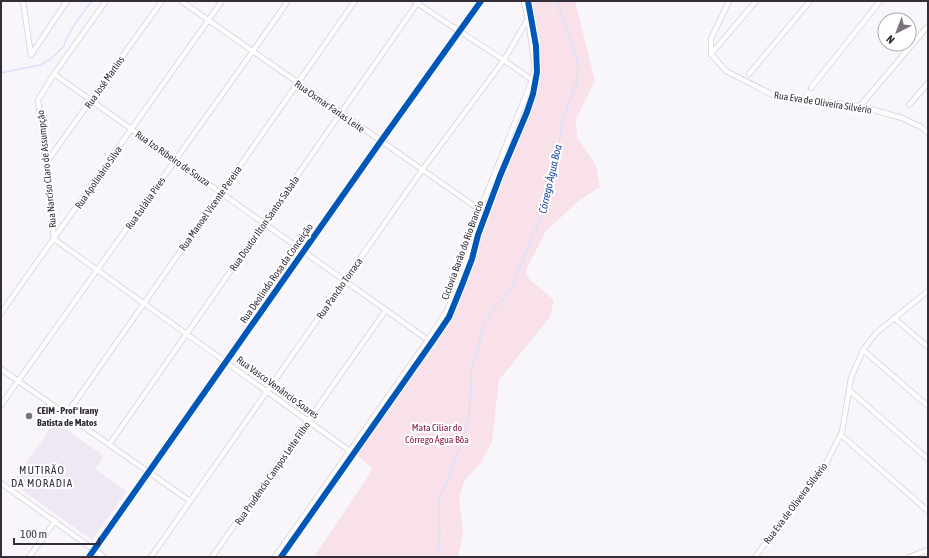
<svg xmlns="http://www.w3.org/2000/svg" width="929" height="558" viewBox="0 0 929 558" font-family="'Asap Condensed',sans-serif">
<rect width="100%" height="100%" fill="#f9f6fb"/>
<path fill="#efe8f4" d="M55,422L104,456L95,469L127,491L92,540L12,483Z"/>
<path fill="#f8e1e9" d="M530,1H575L595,81L576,119L577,137L596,165L600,187L580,200L546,231L525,272L530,280L554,300L550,317L499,380L492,442L480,464L464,481L459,498L463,533L458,557H314L373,469L357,455L434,345L451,317L461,295L471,266L486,213L536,87C537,82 538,77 539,72C541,48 535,23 530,1Z"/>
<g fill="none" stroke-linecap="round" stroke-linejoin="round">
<path stroke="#d8e3fb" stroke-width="1.5" d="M1,73L40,65L51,59L64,46L67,37L76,22L92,1
M437,557L440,537L439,500L462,443L469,416L472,367L479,347L481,332L491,312L509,293L543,212L558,154L561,125L577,82L578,63L568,32L556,1"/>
<g stroke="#d4d0d8" stroke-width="6">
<path id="minor" d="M23,1L31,55
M106,1L54,74L38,100L46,163L54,239L350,451
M181,1L480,210
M414,1C453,28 494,52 532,80
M729,1L711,39V54L726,71L773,95L860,106L902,118L921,127L928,133
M711,54L756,1
M31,55L67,1
M54,74L428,340
M749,74L810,1
M811,88L880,1
M909,105L928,83
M860,106L928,26
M46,163L162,1
M1,313L222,1
M894,318L928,347
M863,350L928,406
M1,369L190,501
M849,390L928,459
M1,405L253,51L288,1
M66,415L355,1
M841,435L928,511
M109,445L419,1
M1,483L104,557
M29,557L55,521
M89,557L381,141L481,1
M151,557L422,170L504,60L528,19
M212,557L386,310
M275,557L428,340L446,312L456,291L466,263L480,210L532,80L535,68L533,53L528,19L524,1
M755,557L825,465L842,432L851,378L863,350L876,333L928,291
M909,557L928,550"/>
</g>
<use href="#minor" stroke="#fefefe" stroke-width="4.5"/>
<g stroke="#fff" stroke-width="8">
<path id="cycleway" d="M89,557L381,141L481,1
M281,557L432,342L449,317L462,285L472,259L478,235L500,176L527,112L533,94L537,72L536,46L528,1"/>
</g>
<use href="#cycleway" stroke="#0057b8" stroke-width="6"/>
</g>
<circle fill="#7a737e" stroke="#fff" stroke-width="1.5" cx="29" cy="416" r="4"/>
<g text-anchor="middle" stroke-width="4" stroke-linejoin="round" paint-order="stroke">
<g font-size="10" fill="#352d3a" stroke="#fff">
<text transform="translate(104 82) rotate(-55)" y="4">Rua José Martins</text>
<text transform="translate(823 102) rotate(9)" y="4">Rua Eva de Oliveira Silvério</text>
<text transform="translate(330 106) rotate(35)" y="4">Rua Osmar Farias Leite</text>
<text transform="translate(173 158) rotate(35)" y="4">Rua Izo Ribeiro de Souza</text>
<text transform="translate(46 169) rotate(-96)" y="4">Rua Narcíso Claro de Assumpção</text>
<text transform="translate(98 177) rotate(-55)" y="4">Rua Apolinário Silva</text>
<text transform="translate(145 203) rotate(-55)" y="4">Rua Eulália Pires</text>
<text transform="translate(210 208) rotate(-55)" y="4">Rua Manoel Vicente Pereira</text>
<text transform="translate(264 223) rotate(-55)" y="4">Rua Doutor Ilton Santos Sabala</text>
<text transform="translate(462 250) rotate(-70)" y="4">Ciclovia Barão do Rio Brancio</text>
<text transform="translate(276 273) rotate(-55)" y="4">Rua Deolindo Rosa da Conceição</text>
<text transform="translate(339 288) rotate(-55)" y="4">Rua Pancho Torraca</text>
<text transform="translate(278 387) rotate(36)" y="4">Rua Vasco Venâncio Soares</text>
<text transform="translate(272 473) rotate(-55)" y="4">Rua Prudêncio Campos Leite Filho</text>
<text transform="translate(795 503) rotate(-53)" y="4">Rua Eva de Oliveira Silvério</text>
</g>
<g font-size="10" font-weight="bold" fill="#352d3a" stroke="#fff" text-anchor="start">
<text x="37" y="414">CEIM - Profª Irany<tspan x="37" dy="12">Batista de Matos</tspan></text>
</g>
<g font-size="10" fill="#87194a" stroke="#fff">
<text x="437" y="431">Mata Ciliar do<tspan x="437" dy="12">Córrego Água Bôa</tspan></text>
</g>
<g font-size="11" font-style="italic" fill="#1a479d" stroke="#fff">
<text transform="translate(550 179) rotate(-77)" y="4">Córrego Água Boa</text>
</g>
<g font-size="11" letter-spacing="1" fill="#352d3a" stroke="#fff">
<text x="42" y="474">MUTIRÃO<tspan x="42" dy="13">DA MORADIA</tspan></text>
</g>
</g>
<rect width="929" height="558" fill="none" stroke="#352d3a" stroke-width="4"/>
<g transform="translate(897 32) rotate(222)"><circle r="19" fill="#ffffff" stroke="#aeabb0"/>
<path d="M0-3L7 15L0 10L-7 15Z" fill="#7a737e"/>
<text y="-6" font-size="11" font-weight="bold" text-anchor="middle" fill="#352d3a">N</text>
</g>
<path d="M14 538v6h85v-6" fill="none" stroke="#352d3a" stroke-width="2"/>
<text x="20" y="538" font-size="12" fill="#352d3a" stroke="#ffffff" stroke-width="3" paint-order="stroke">100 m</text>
</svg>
